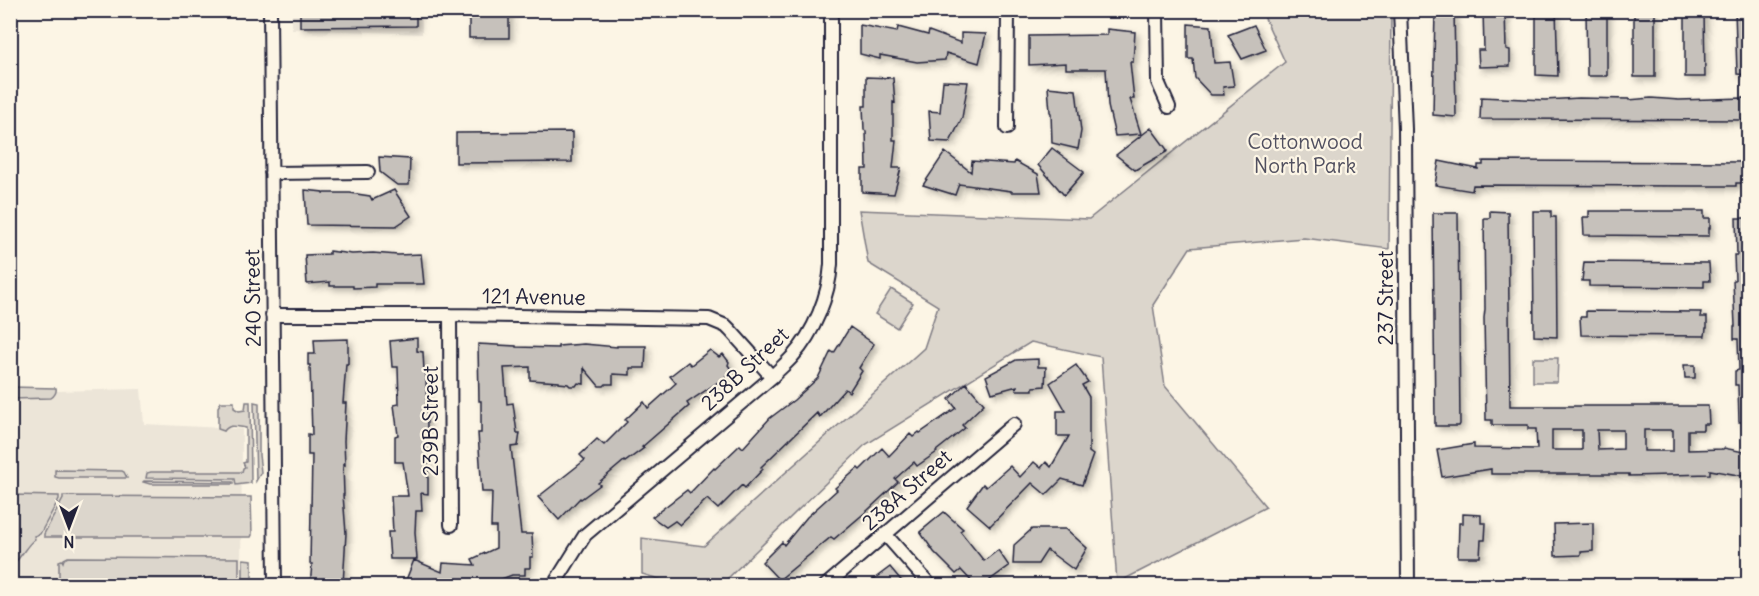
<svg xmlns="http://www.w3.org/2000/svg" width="1759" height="596" viewBox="0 0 1759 596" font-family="Delius,sans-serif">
<defs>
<filter id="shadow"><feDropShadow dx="3.5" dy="3.5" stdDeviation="3" flood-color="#0004"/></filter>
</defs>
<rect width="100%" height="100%" fill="#fcf5e5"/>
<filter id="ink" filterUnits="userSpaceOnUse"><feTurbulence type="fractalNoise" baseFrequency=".0167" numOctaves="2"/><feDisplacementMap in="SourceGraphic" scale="12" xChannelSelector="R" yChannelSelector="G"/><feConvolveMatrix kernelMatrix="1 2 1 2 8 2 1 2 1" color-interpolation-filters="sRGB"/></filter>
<g filter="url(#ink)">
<path fill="#ece5d8" d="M292,11H422V34L292,29Z
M141,389L144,424L242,429L241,585H11L10,392Z"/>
<path fill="#dcd6cc" stroke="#7f7c84" stroke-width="1.5" d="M1319,10L1391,11L1389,249L1304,238L1190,248L1153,305L1165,386L1266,507L1117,583L1101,357L1031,342L865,445L726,580L699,585H679L642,574V538L704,546L924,348L938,306L868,263L859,210L1089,219L1285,62L1262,12Z
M891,289L913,303L897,328L875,314Z
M1533,358H1558L1557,382H1533Z
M10,387L56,388C57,393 54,396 51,398L11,399Z
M221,402H234V408L239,411L245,410L246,402H250L251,483L236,485L235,479L146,478L147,473L151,472H242L243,468L245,467L243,463L246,462V428C237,427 230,423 224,431L218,429V407Z
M254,402L259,403V455L261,472L256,481Z
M55,470L122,471L124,472L127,478H59L55,477Z
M144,481L233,482V484H150L143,482Z
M11,495L59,496V499L40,534L34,536L35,539C25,546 21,559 11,566Z
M63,496L251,497L252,535L251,537H44V534L63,499Z
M68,557L239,558V585H59V561L62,560L63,562L64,559Z
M243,559L252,560V585H243Z"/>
<path fill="#c6c1bb" stroke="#22223b" stroke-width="1.5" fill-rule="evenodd" filter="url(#shadow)" d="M300,10H416V26L300,27Z
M469,10H509V38H469Z
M1435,10H1454L1456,117L1433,115Z
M1483,10H1505L1506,49L1510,50V66L1479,67L1478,50H1484Z
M1536,10H1556L1558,76L1536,75Z
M1586,10H1607V76H1587Z
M1634,10H1655V77H1634Z
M1685,10H1704L1705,77H1685Z
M1735,10H1749V75L1737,74Z
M1188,24L1211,26L1214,63L1230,62L1234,86L1223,87L1224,95H1211L1195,78L1193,59H1188Z
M860,25L897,32L898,27L928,35L929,31L961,43V33L986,34L979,63L946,53L945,60L917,62L880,55V59L860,54Z
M1254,25L1266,50L1242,59L1228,35Z
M1107,29L1135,32L1133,62H1130L1134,99H1130L1141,134L1115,136L1108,106L1106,69H1066V63L1029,65V36L1107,35Z
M866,77L893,78L895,103L893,102V140H896L893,168H901L894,194L862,192V169H867L866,131L864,130L863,106H866Z
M943,81L968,82L962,118L950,142L931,141L929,111L940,112Z
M1048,87L1076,90L1081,131L1078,149L1052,143L1051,113L1050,112Z
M1481,97L1545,100L1579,98L1629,99V100L1651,98L1679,100L1744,98L1749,99V120L1480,119Z
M1151,128L1168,151L1135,170L1116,155Z
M572,132V162L456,163V133Z
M1052,148L1084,172L1064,195L1038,165Z
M945,152L971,172L972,161L1014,164L1015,161L1038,174L1041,192H1011V191L959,184L955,195L923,185Z
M379,157L410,159L409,185H397L380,172Z
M1439,161L1478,169V165H1483V161L1749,162V183H1736V186H1693L1473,185L1472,191L1435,185Z
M305,190L323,192V193H350L370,196L372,200L394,190L411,216L396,226L307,225Z
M1490,211L1508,212L1510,406H1708L1709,424H1703V430H1688V450L1723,449L1724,448L1749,453V477L1710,470V474L1629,476V474H1491V469L1442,477L1437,450L1474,444V448L1537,449L1536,429H1528V425H1492V420H1486L1484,318L1485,309L1484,218H1490ZM1552,430H1582V450H1552ZM1597,430H1623V449L1598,450ZM1644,430H1673V451H1644Z
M1533,211H1551V217H1556L1557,337L1534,336Z
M1589,211H1704V218H1710V228H1709V236L1584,235L1583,217H1589Z
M1433,213H1458L1460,424L1459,426H1435Z
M1736,218H1749V422H1739L1738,385H1735V371L1739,370L1738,339H1734V326H1735L1733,280H1735L1734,255H1737Z
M329,251L352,254L373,253L398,255L421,254L424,284H375V287L353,288V286H330V282L307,284L305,255L329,254Z
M1584,262L1709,263L1710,281H1704V287L1589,286V281H1582Z
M1586,311L1701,312L1700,317H1707V328H1706L1705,336L1581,335L1580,317H1586Z
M850,327L874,344L859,368L862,371L849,392L845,389L820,417L817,413L761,467L763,469L745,488L742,485L718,509L707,499L680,525L675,521L666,527L652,517L687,490L690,493L714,468L715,469L740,445L743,448L770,418L794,400L818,378L831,351L834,353Z
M417,338V351L423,352L424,371H426L427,429H424L427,465H428V494L421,493L422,511H416L415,532L417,559H390L388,532H393L391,496H408L403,462H395V436L398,435L394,405L399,404L398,367H392L390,341Z
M348,339V364H346L343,403H346L344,441L345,465L343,464L344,495H343L346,533L343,585H310L312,564H310L312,455H308V434L312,435L310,365H308V354H315L314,340Z
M478,344L516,346V347L558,348V346L584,344L617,347V346H646L645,368H630V375L613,374V384H606L604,386H599L584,368V384L578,383L576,386H570L568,384L559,383V382L530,380V367L504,368L507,404L513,403L517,433H520L518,446L511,447L521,534H532L533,557H530V568H525V575H512L486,585H404L414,560L442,572L443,563L475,565L472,559L496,548V527H491L492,492H482L478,433H481V401H479Z
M710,350L719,357L723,354L729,362L728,365L733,372L687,403L689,406L642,447L644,448L625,462L624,461L598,483L600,485L581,499L580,498L559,520L538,497L585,460L580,455L597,439L604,445L627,422L625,420L644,402L648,408L676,383L670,376L688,362L691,365Z
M1038,359V367H1046L1045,386L1033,387V390H1016L1017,386L992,393L986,376L1016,360Z
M1076,365L1088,382L1082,385L1089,397V452L1093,455L1082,485L1062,479L1046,495L1032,483L990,526L967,506L983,484L986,487L1010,466L1020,477L1034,462L1041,468L1046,462L1051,467L1069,436H1057V411H1066L1050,383Z
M1684,365H1695V378H1685Z
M966,383L984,404L962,425L965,428L936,451L937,452L917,466L914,462L895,479L898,482L868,510L834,539L831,537L779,580L762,562L782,542L784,545L807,517L837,490L835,488L858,468L860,470L882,448L889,456L910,434L913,437L919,432L920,433L956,408L949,399Z
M944,512L963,529L960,531L984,561L998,550L1009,566L990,580L993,585H975L961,570L956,574L934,552L920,532Z
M1463,514L1481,515V523H1486L1485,540H1481L1480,557H1458L1459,523H1463Z
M1593,523V551L1581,552V555L1555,556L1554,524Z
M1032,529H1066L1087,548L1074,570L1047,550L1038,564H1013L1014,545Z
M890,567L905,585H866Z"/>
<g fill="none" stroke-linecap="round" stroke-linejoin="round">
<g stroke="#22223b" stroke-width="16">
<path id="street" d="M270,10L275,586
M1157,10L1158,82L1169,107
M1400,10L1405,129L1408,586
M1007,128L1008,10
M271,173L368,172
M272,315H450L709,319L726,326L730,330L772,377
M450,315L451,525
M885,534L931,586
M553,586L585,535L772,377C778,370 786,364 792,357C814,333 829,296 831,264V10
M825,586L1014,424"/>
</g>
<use href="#street" stroke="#fcf5e5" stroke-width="12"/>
</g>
</g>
<g text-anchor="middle" stroke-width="4.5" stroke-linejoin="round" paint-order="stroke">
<g font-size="21" fill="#504f5f" stroke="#fcf5e5">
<text x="1305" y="149">Cottonwood<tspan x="1305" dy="24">North Park</tspan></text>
</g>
<g font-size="21" fill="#22223b" stroke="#fcf5e5">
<text transform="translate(534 297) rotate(1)" y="7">121 Avenue</text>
<text transform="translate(253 298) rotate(-91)" y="7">240 Street</text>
<text transform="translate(1386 298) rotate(-90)" y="7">237 Street</text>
<text transform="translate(745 369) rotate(-43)" y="7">238B Street</text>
<text transform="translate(431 421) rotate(-90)" y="7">239B Street</text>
<text transform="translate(907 490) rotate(-41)" y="7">238A Street</text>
</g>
</g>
<rect width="1759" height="596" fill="none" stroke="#fcf5e5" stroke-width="36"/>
<rect x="18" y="18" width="1723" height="560" fill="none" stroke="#22223b" stroke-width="2" filter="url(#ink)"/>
<g transform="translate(69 527) rotate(180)" stroke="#fcf5e5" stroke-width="4.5" paint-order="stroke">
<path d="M0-4.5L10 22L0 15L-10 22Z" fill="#22223b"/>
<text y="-9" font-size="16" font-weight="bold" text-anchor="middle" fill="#22223b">N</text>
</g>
</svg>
